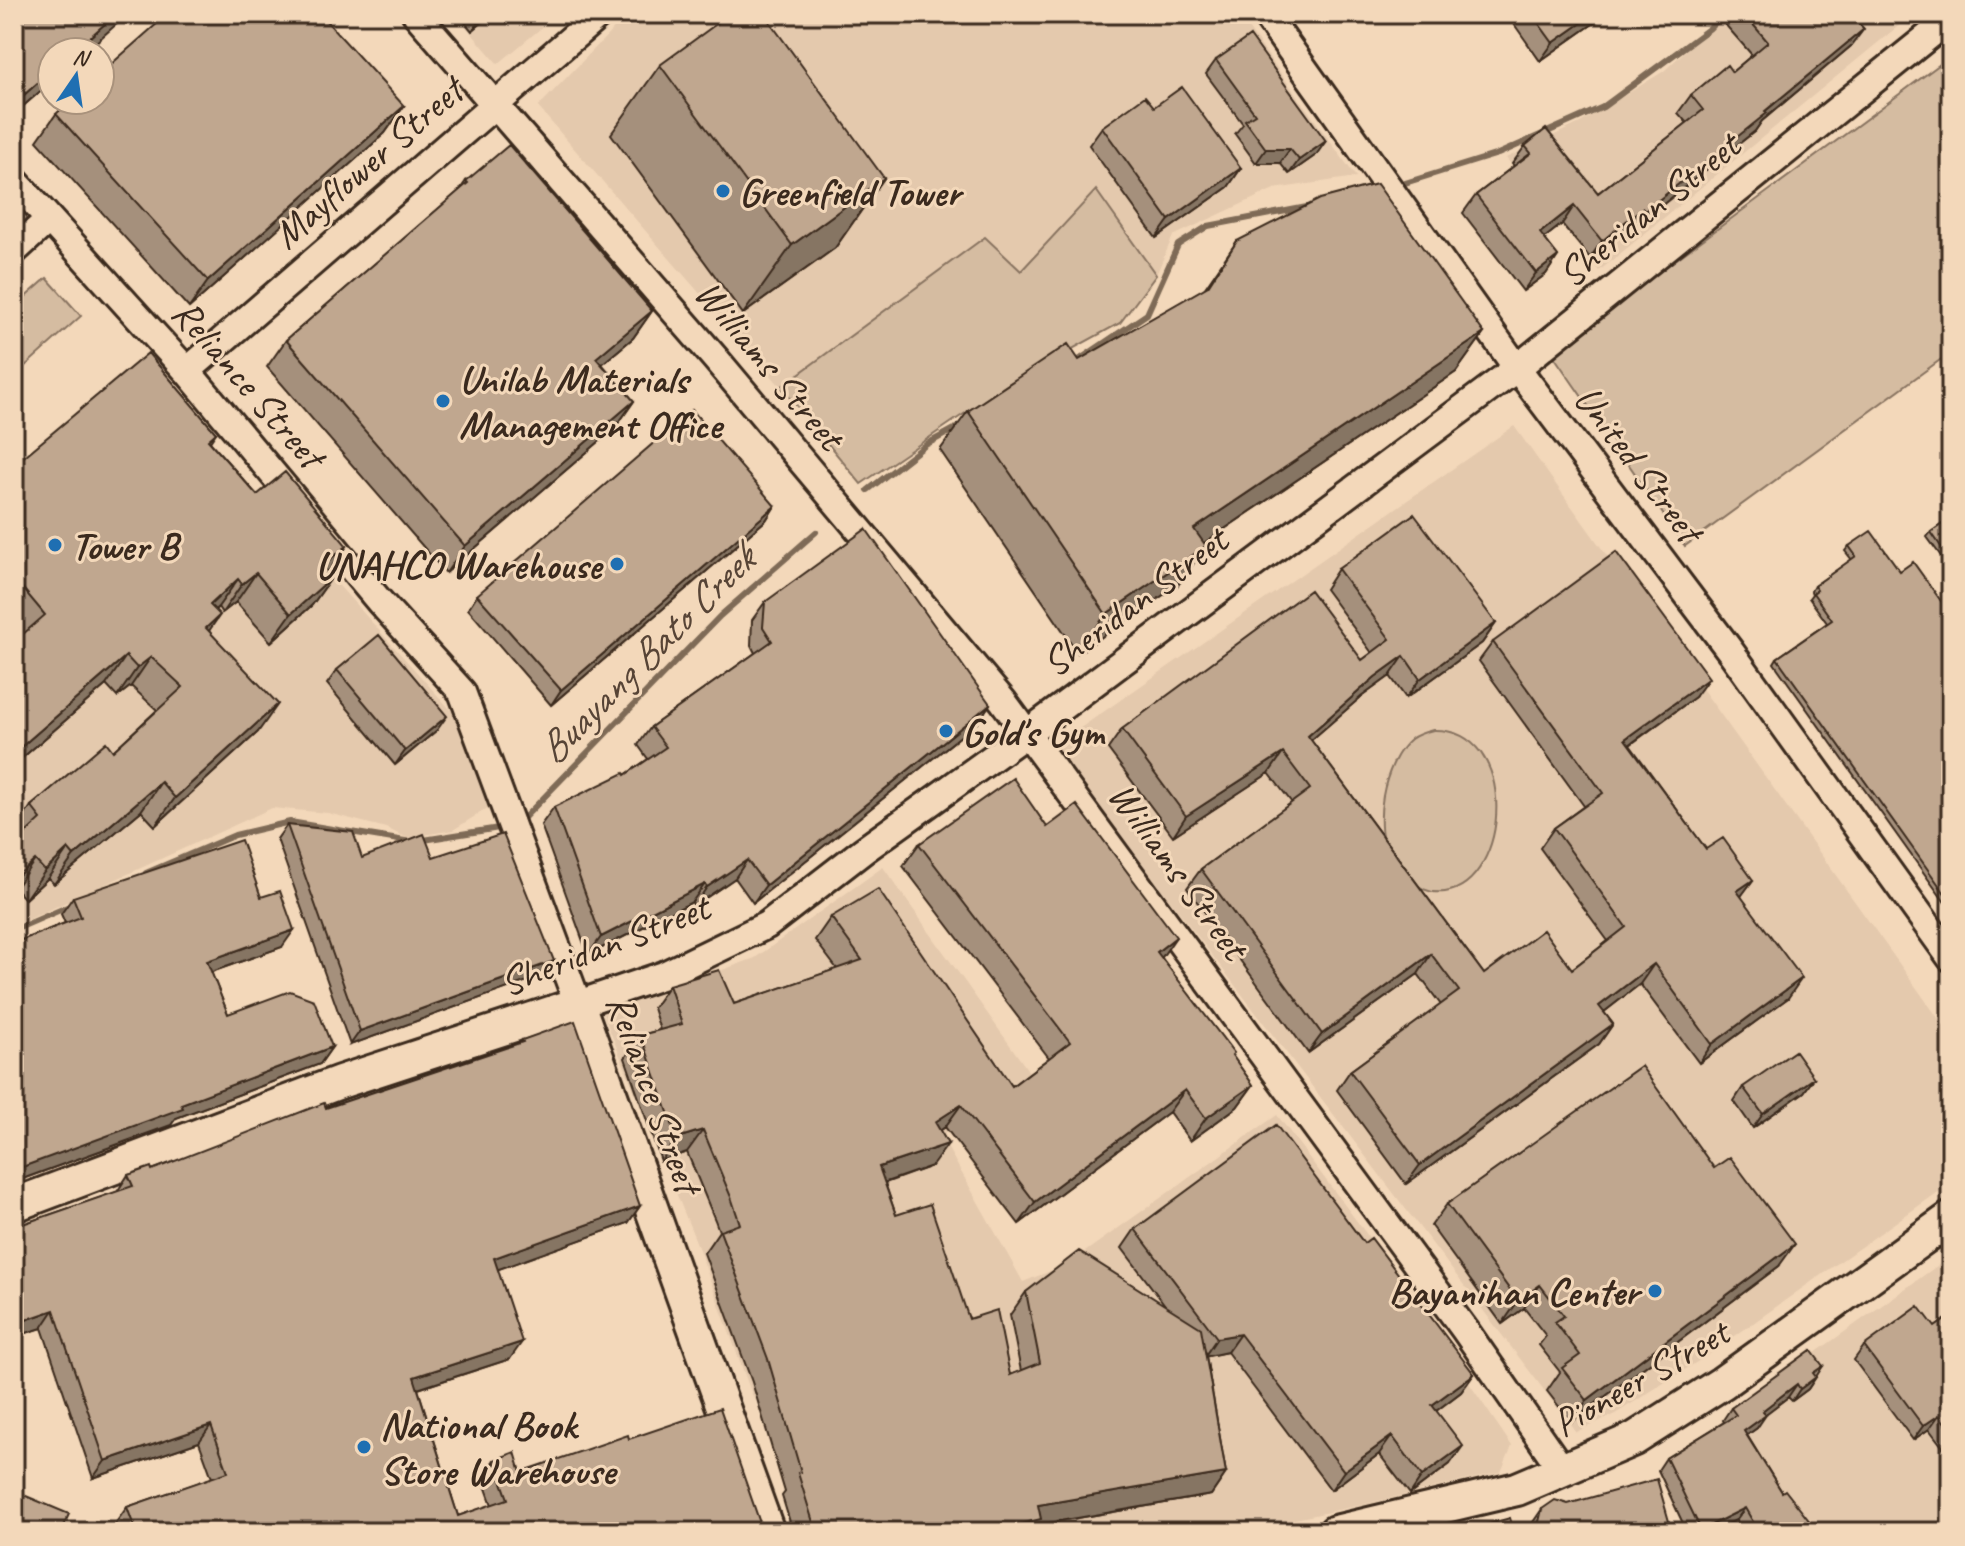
<svg xmlns="http://www.w3.org/2000/svg" width="1965" height="1546" viewBox="0 0 1965 1546" font-family="Caveat,sans-serif">
<rect width="100%" height="100%" fill="#f3d8ba"/>
<filter id="ink" filterUnits="userSpaceOnUse"><feTurbulence type="fractalNoise" baseFrequency=".0125" numOctaves="2"/><feDisplacementMap in="SourceGraphic" scale="16" xChannelSelector="R" yChannelSelector="G"/><feConvolveMatrix kernelMatrix="1 2 1 2 8 2 1 2 1" color-interpolation-filters="sRGB"/></filter>
<g filter="url(#ink)">
<path fill="#e4c9ad" d="M455,14H558L498,64Z
M628,14H1238L1356,177L1274,189L1173,236L1156,275L1096,190L1021,271L985,237L781,387L538,107Z
M1724,14H1913L1599,271L1506,158L1580,123L1664,71Z
M1514,426L1951,1036V1183L1708,1355L1615,1414L1576,1432L1053,747Z
M234,469L457,717L499,801L453,830L407,838L386,828L328,813L272,808L14,926V653Z
M883,867L1032,1076L941,1136L1023,1282L1068,1264L1277,1115L1371,1240L1512,1446L1501,1472L1367,1504L1233,1532H1026L983,1327L754,1400L697,1244L603,1014L755,958Z
M1951,1256V1532H1807L1721,1420Z"/>
<path fill="#d5bca1" stroke="#887360" stroke-width="2" d="M1951,56V352L1685,546L1551,352Z
M1096,190L1156,275L1120,323L1008,384L861,484L781,387L985,237L1021,271Z
M47,278L81,316L14,376V307Z
M1433,730C1521,728 1510,883 1445,892C1428,894 1419,888 1408,877C1402,871 1395,866 1390,859C1371,829 1383,762 1411,739C1417,734 1425,732 1433,730Z"/>
<g fill="none" stroke-linecap="round" stroke-linejoin="round">
<path stroke="#7e6a56" stroke-width="6" d="M1405,183L1498,154L1603,107L1710,28L1723,14
M1073,364L1147,314L1178,245L1208,226L1307,207
M868,490L927,444L962,425
M520,822L720,616L816,532
M146,873L235,835L290,822L411,842L499,828
M14,930L74,904"/>
<g stroke="#3b2a1e" stroke-width="32">
<path id="minor" d="M416,14L715,358L1003,701L1465,1330L1563,1471
M1265,14L1517,368L1731,652L1951,958
M14,180L187,371L380,602L462,692L578,1004L664,975L767,925L864,850L1027,733L1517,368L1951,18
M14,251L48,220
M187,371L600,14"/>
</g>
<g stroke="#3b2a1e" stroke-width="38">
<path id="major" d="M14,1205L340,1082L578,1004L768,1532
M1335,1532L1517,1489L1634,1439L1722,1383L1951,1218"/>
</g>
<use href="#minor" stroke="#f3d8ba" stroke-width="26"/>
<use href="#major" stroke="#f3d8ba" stroke-width="32"/>
</g>
<path fill="#a5907b" stroke="#3b2a1e" stroke-width="2" d="M14,14L52,52V81L14,114Z
M458,14H492L472,31Z
M1507,14H1607L1540,61Z
M1675,14H1688L1679,20Z
M1716,14H1851V46L1762,121L1755,131L1632,229L1629,226L1590,258L1562,224L1544,238L1558,256L1546,274L1523,291L1463,213L1476,195L1514,166L1512,164L1525,146L1598,193L1687,123L1678,113L1691,95L1732,72L1752,55Z
M1216,60L1316,155L1289,174L1280,163H1256L1235,134L1243,124L1206,74Z
M660,65L884,178L835,248L743,314L611,134Z
M404,106L385,133L189,308L37,141L56,114Z
M1154,107L1241,168L1228,187L1156,238L1089,145L1102,127Z
M466,181L652,311L633,338L602,364L634,401L615,428L446,573L267,367L286,340L459,191Z
M1237,241L1484,333L1456,372L1204,543L1206,546L1178,585L1078,653L940,450L968,411L1079,360L1204,289Z
M216,433L210,442L257,495L347,546L328,572L332,577L312,605L271,642L236,602L222,613L218,607L215,610L209,631L258,732L155,826L141,811L54,884L48,878L25,899L15,888L14,889V844L16,841L14,838V831L31,806L113,751L157,710L131,686L117,697L106,685L14,765V642L20,637L14,630V465Z
M775,506L766,520L551,705L468,609L477,595Z
M1951,518V570L1927,537L1931,532Z
M1849,546L1900,571L1951,615V911L1774,663L1777,658L1827,623L1809,598L1812,594L1811,591L1814,586L1852,560L1845,551Z
M1338,569L1496,623L1482,643L1406,698L1390,676L1361,697L1311,740L1484,974L1572,969L1608,941L1540,848L1554,828L1584,806L1479,661L1493,642L1695,697L1630,745L1706,849L1753,880L1741,896L1788,998L1699,1063L1640,984L1604,1012L1613,1024L1599,1044L1406,1184L1337,1090L1350,1071L1441,1005L1418,974L1308,1053L1187,888L1201,869L1292,803L1269,773L1173,836L1108,749L1122,729L1362,660L1372,653L1325,589Z
M765,602L990,704L978,722L753,903L735,878L694,906L692,902L588,955L541,825L554,807L625,775L648,759L638,745L651,727L755,653L751,645L752,620Z
M337,670L437,730L395,765L327,684Z
M287,825L362,858L433,857L554,961L544,975L350,1045L277,839Z
M1047,827L1162,958L1253,1085L1237,1107L1190,1141L1169,1112L1019,1224L945,1127L940,1131L932,1166L885,1183L896,1215L1010,1375L1021,1371L1010,1315L1026,1292L1165,1305L1122,1248L1135,1229L1364,1243L1474,1374L1461,1392L1436,1411L1450,1464L1410,1494L1379,1454L1331,1490L1227,1352L1206,1356L1226,1473L1211,1495L1037,1525L1032,1532H793L782,1496L785,1492L752,1382L704,1253L719,1231L715,1220L687,1152L661,1161L625,1058L641,1035L660,1030L653,1008L669,985L734,1004L837,969L815,940L831,917L1012,1086L1049,1058L903,866L919,844Z
M73,897H261L282,947L211,972L228,1014L332,1047L320,1064L176,1118L171,1125L14,1182V943L65,923L61,914Z
M522,1040L640,1206L628,1223L498,1269L510,1359L418,1389L458,1516L492,1505L482,1477L494,1460L521,1472L629,1439L757,1532H118L115,1524L127,1507L212,1478L199,1442L93,1478L42,1328L14,1337V1227L117,1192L128,1175L152,1170L326,1108L520,1043Z
M1814,1078L1804,1092L1753,1128L1734,1101L1743,1087Z
M1447,1204L1779,1266L1571,1422L1547,1391L1560,1372L1539,1345L1546,1336L1524,1308L1502,1324L1431,1226Z
M1951,1316V1458L1929,1429L1913,1440L1854,1360L1864,1346L1935,1327Z
M1823,1366L1808,1389L1792,1401L1788,1397L1765,1414L1757,1428L1747,1435L1782,1492L1818,1532H1743L1736,1520L1712,1532H1687L1658,1470L1666,1458L1724,1422L1723,1420L1731,1408Z
M1542,1509L1672,1532H1528L1529,1528Z"/>
<path fill="#867564" stroke="#3b2a1e" stroke-width="2" d="M116,14H128L85,52H73Z
M484,14H492L472,31Z
M1594,14H1607L1540,61L1553,43Z
M1864,29L1851,46L1762,121L1755,131L1632,229L1645,211Z
M52,70V81L14,114V110L25,94Z
M404,106L385,133L189,308L208,281Z
M1326,141L1316,155L1289,174L1299,160Z
M1266,149H1290L1280,163H1256Z
M1241,168L1228,187L1156,238L1169,220Z
M884,178L835,248L743,314L792,245Z
M1574,206L1562,224L1528,251L1540,233Z
M1642,208L1629,226L1590,258L1602,241Z
M1558,256L1546,274L1523,291L1536,273Z
M652,311L633,338L577,385L596,358Z
M1484,333L1456,372L1167,568L1194,529Z
M634,401L615,428L446,573L465,546Z
M775,506L766,520L551,705L561,690Z
M347,546L327,574L322,565Z
M1206,546L1178,585L1078,653L1106,614Z
M256,573L236,602L222,613L242,584Z
M332,577L312,605L271,642L291,614Z
M238,579L218,607L190,633L210,605Z
M220,615L200,644L206,628Z
M1496,623L1482,643L1406,698L1420,679Z
M126,656L106,685L14,765V753Z
M1404,656L1390,676L1361,697L1294,755L1308,736L1375,677Z
M151,657L131,686L117,697L137,668Z
M1709,678L1695,697L1611,758L1625,739Z
M278,704L258,732L155,826L175,798Z
M990,704L978,722L753,903L766,885Z
M447,716L437,730L395,765L405,751Z
M1283,753L1269,773L1173,836L1186,816Z
M161,782L141,811L54,884L74,856Z
M68,849L48,878L25,899L45,871Z
M35,860L15,888L14,889V879Z
M747,860L735,878L694,906L707,887Z
M1753,880L1739,899L1737,891Z
M705,884L692,902L588,955L601,937Z
M294,930L282,947L195,978L207,961Z
M1176,937L1160,960L1157,952Z
M1431,954L1418,974L1308,1053L1322,1034Z
M554,961L544,975L350,1045L360,1031Z
M1654,964L1640,984L1586,1026L1599,1006Z
M1802,978L1788,998L1699,1063L1712,1044Z
M1613,1024L1599,1044L1406,1184L1420,1165Z
M332,1047L320,1064L176,1118L171,1125L14,1182V1170L181,1104Z
M1814,1078L1804,1092L1753,1128L1763,1114Z
M1253,1085L1237,1107L1190,1141L1206,1118Z
M1185,1090L1169,1112L1019,1224L1035,1202Z
M961,1105L945,1127L920,1145L935,1122Z
M703,1130L687,1152L661,1161L677,1138Z
M948,1144L932,1166L863,1190L879,1167Z
M640,1206L628,1223L482,1275L494,1258Z
M1795,1244L1779,1266L1571,1422L1587,1400Z
M1540,1285L1524,1308L1502,1324L1518,1301Z
M54,1310L42,1328L14,1337V1324Z
M1240,1334L1227,1352L1204,1357L1217,1338Z
M522,1342L510,1359L402,1394L414,1377Z
M1474,1374L1461,1392L1419,1424L1432,1405Z
M1816,1377L1808,1389L1792,1401L1800,1389Z
M1797,1384L1788,1397L1754,1423L1762,1411Z
M1766,1415L1757,1428L1736,1443L1744,1431Z
M1939,1415L1929,1429L1913,1440L1923,1426Z
M211,1425L199,1442L93,1478L105,1461Z
M1392,1436L1379,1454L1331,1490L1344,1471Z
M1463,1446L1450,1464L1410,1494L1422,1476Z
M1226,1473L1211,1495L1037,1525L1032,1532H987L1038,1505Z
M1745,1508L1736,1520L1712,1532H1699L1701,1530Z
M761,1526L757,1532H744Z"/>
<path fill="#c0a78f" stroke="#3b2a1e" stroke-width="2" d="M14,14H116L73,52H52V70L25,94L14,81Z
M168,14H320L404,106L208,281L56,114L71,100H100V74Z
M730,14H764L884,178L792,245L660,65Z
M1532,14H1594L1553,43Z
M1744,14H1851L1864,29L1765,111L1767,113L1645,211L1642,208L1602,241L1574,206L1540,233L1558,256L1536,273L1476,195L1531,153L1525,146L1546,129L1598,193L1703,110L1691,95L1727,65L1732,72L1768,42Z
M1250,36L1326,141L1299,160L1290,149H1266L1245,120L1255,114L1216,60Z
M1182,87L1241,168L1169,220L1102,127L1145,96L1154,107Z
M509,145L652,311L596,358L634,401L465,546L286,340L468,183L466,181Z
M1377,184L1484,333L1194,529L1206,546L1106,614L968,411L1068,344L1079,360L1208,286L1237,241L1320,199Z
M148,353L216,433L208,440L257,495L285,472L347,546L322,565L332,577L291,614L256,573L242,584L238,579L210,605L220,615L206,628L278,704L175,798L161,782L74,856L68,849L45,871L35,860L14,879V844L41,819L31,806L106,742L113,751L183,687L151,657L137,668L126,656L14,753V642L45,615L14,578V465Z
M692,410L775,506L561,690L477,595Z
M1414,514L1496,623L1420,679L1404,656L1375,677L1308,736L1484,974L1543,930L1572,969L1626,927L1554,828L1603,793L1493,642L1616,552L1709,678L1625,739L1706,849L1723,838L1753,880L1737,891L1802,978L1712,1044L1654,964L1599,1006L1613,1024L1420,1165L1350,1071L1459,991L1431,954L1322,1034L1201,869L1310,789L1283,753L1186,816L1122,729L1310,590L1362,660L1390,639L1338,569Z
M1951,518V561L1931,532Z
M866,529L990,704L766,885L747,860L707,887L705,884L601,937L554,807L624,773L625,775L666,747L651,727L772,641L763,627L765,602Z
M1871,531L1900,571L1913,562L1951,615V902L1777,658L1832,620L1813,593L1817,590L1814,586L1856,556L1849,546Z
M379,635L447,716L405,751L337,670Z
M1013,778L1047,827L1077,805L1176,937L1157,952L1234,1053L1232,1055L1253,1085L1206,1118L1185,1090L1035,1202L961,1105L935,1122L948,1144L879,1167L896,1215L930,1204L969,1319L997,1310L1010,1375L1040,1363L1026,1292L1079,1251L1201,1328L1226,1473L1038,1505L1041,1519L987,1532H816L798,1473L801,1472L768,1359L720,1231L740,1224L731,1197L703,1130L677,1138L641,1035L682,1024L669,985L719,970L734,1004L862,960L831,917L878,889L1012,1086L1070,1042L919,844Z
M287,825L353,832L362,858L424,834L433,857L503,834L554,961L360,1031Z
M241,840L261,897L280,891L294,930L207,961L228,1014L290,991L314,1000L332,1047L181,1104L183,1108L14,1170V943L81,917L73,897Z
M575,1021L640,1206L494,1258L522,1342L414,1377L458,1516L508,1499L494,1460L515,1452L521,1472L628,1435L629,1439L720,1408L761,1526L744,1532H136L127,1507L228,1472L211,1425L105,1461L54,1310L14,1324V1227L133,1186L128,1175L151,1167L152,1170L324,1103L326,1108L523,1042L522,1040Z
M1795,1051L1814,1078L1763,1114L1743,1087Z
M1641,1066L1714,1168L1730,1157L1795,1244L1587,1400L1562,1368L1580,1355L1555,1322L1564,1316L1540,1285L1518,1301L1447,1204Z
M1276,1125L1364,1243L1371,1238L1474,1374L1432,1405L1463,1446L1422,1476L1392,1436L1344,1471L1240,1334L1217,1338L1135,1229Z
M1919,1306L1935,1327L1951,1316V1431L1939,1415L1923,1426L1864,1346Z
M1811,1350L1823,1366L1813,1373L1816,1377L1800,1389L1797,1384L1762,1411L1766,1415L1744,1431L1782,1492L1785,1490L1818,1532H1759L1745,1508L1701,1530L1666,1458L1736,1415L1731,1408Z
M1657,1479L1672,1532H1550L1538,1526L1542,1509L1555,1500L1568,1504Z
M14,1491L69,1514L61,1532H14Z
M1510,1518L1514,1532H1460Z"/>
</g>
<g fill="#1f6fb2" stroke="#f3d8ba" stroke-width="3">
<circle cx="723" cy="191" r="8"/>
<circle cx="443" cy="401" r="8"/>
<circle cx="55" cy="545" r="8"/>
<circle cx="617" cy="564" r="8"/>
<circle cx="946" cy="731" r="8"/>
<circle cx="1655" cy="1291" r="8"/>
<circle cx="364" cy="1447" r="8"/>
</g>
<g text-anchor="middle" stroke-width="6" stroke-linejoin="round" paint-order="stroke">
<g font-size="40" fill="#3b2a1e" stroke="#f3d8ba">
<text transform="translate(367 162) rotate(-41)" y="14">Mayflower Street</text>
<text transform="translate(1648 209) rotate(-39)" y="14">Sheridan Street</text>
<text transform="translate(770 364) rotate(50)" y="14">Williams Street</text>
<text transform="translate(249 383) rotate(49)" y="14">Reliance Street</text>
<text transform="translate(1639 463) rotate(53)" y="14">United Street</text>
<text transform="translate(1134 601) rotate(-37)" y="14">Sheridan Street</text>
<text transform="translate(1179 870) rotate(54)" y="14">Williams Street</text>
<text transform="translate(604 944) rotate(-21)" y="14">Sheridan Street</text>
<text transform="translate(655 1093) rotate(70)" y="14">Reliance Street</text>
<text transform="translate(1640 1377) rotate(-30)" y="14">Pioneer Street</text>
</g>
<g font-size="40" font-weight="bold" fill="#3b2a1e" stroke="#f3d8ba" text-anchor="start">
<text x="739" y="205">Greenfield Tower</text>
<text x="459" y="392">Unilab Materials<tspan x="459" dy="46">Management Office</tspan></text>
<text x="71" y="559">Tower B</text>
<text x="601" y="578" text-anchor="end">UNAHCO Warehouse</text>
<text x="962" y="745">Gold's Gym</text>
<text x="1639" y="1305" text-anchor="end">Bayanihan Center</text>
<text x="380" y="1438">National Book<tspan x="380" dy="46">Store Warehouse</tspan></text>
</g>
<g font-size="42" font-style="italic" fill="#574436" stroke="#f3d8ba">
<text transform="translate(645 654) rotate(-45)" y="15">Buayang Bato Creek</text>
</g>
</g>
<rect width="1965" height="1546" fill="none" stroke="#f3d8ba" stroke-width="48"/>
<rect x="24" y="24" width="1917" height="1498" fill="none" stroke="#3b2a1e" stroke-width="3" filter="url(#ink)"/>
<g transform="translate(76 76) rotate(13)"><circle r="38" fill="#f3d8ba" stroke="#a9927c" stroke-width="2"/>
<path d="M0-6L14 30L0 20L-14 30Z" fill="#1f6fb2"/>
<text y="-12" font-size="22" font-weight="bold" text-anchor="middle" fill="#3b2a1e">N</text>
</g>
</svg>
